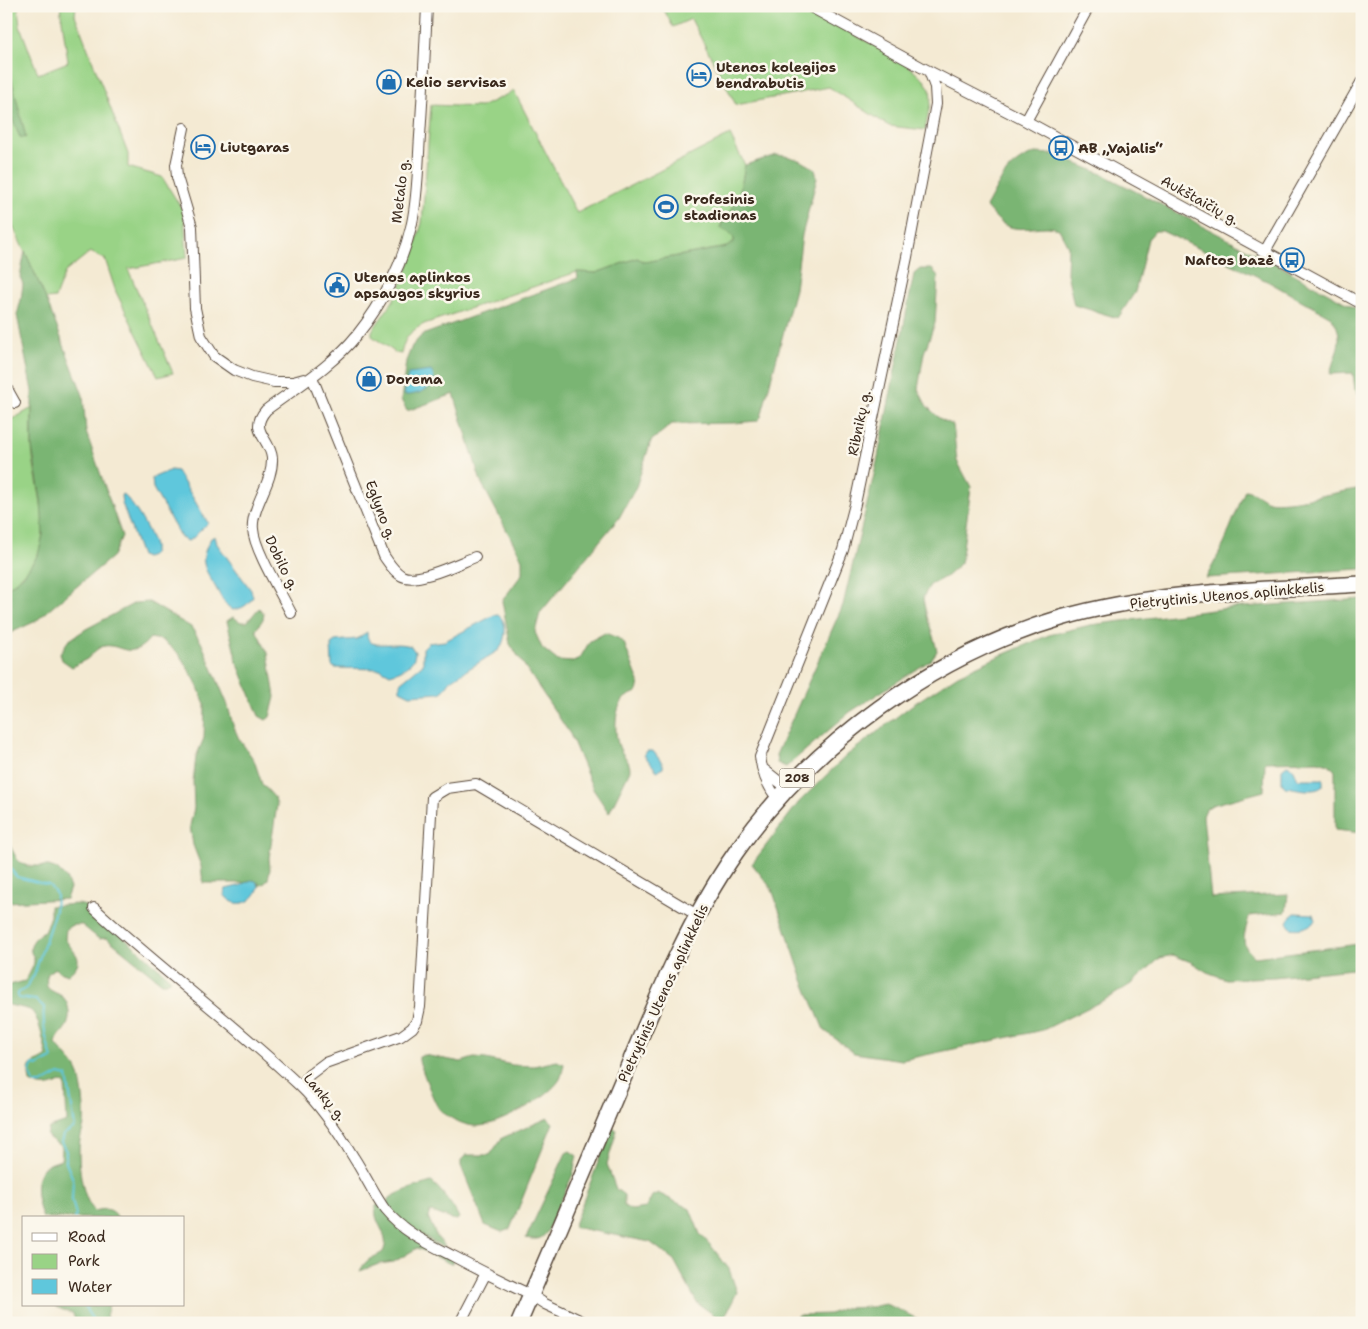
<svg xmlns="http://www.w3.org/2000/svg" width="1368" height="1329" viewBox="0 0 1368 1329" font-family="'Shantell Sans',sans-serif">
<rect width="100%" height="100%" fill="#fbf7ec"/>
<filter id="ink" filterUnits="userSpaceOnUse"><feTurbulence type="fractalNoise" baseFrequency=".02" numOctaves="2"/><feDisplacementMap in="SourceGraphic" scale="10" xChannelSelector="R" yChannelSelector="G"/><feConvolveMatrix kernelMatrix="1 2 1 2 8 2 1 2 1" color-interpolation-filters="sRGB"/></filter>
<filter id="wash" filterUnits="userSpaceOnUse"><feTurbulence type="fractalNoise" baseFrequency=".0096" numOctaves="4" result="noise"/><feDisplacementMap in="SourceGraphic" scale="20" xChannelSelector="R" yChannelSelector="G"/><feGaussianBlur stdDeviation="1.12" result="paint"/><feColorMatrix in="noise" values="0 0 0 0 0 0 0 0 0 0 0 0 0 0 0 0 0 1.4 0 .05"/><feComposite in="paint" operator="in"/></filter>
<g filter="url(#wash)">
<rect width="100%" height="100%" fill="#f4ead3"/>
<path fill="#99d386" stroke="#6a7e52" d="M6,6H18L20,26L38,74L68,62L60,6H76L75,15L128,154V167L162,177L184,212L187,258L128,269L173,373L158,377L116,292L105,259L90,252L65,272L55,298L46,299L6,211V115L10,114L20,137L6,57Z
M662,6H800L900,59L924,80L930,89L931,100L925,130L889,126L829,87L736,105L691,19L673,27Z
M514,91L577,213L730,135L745,165L741,189L731,211L723,220L720,228C726,232 735,233 734,242L727,247L645,262L637,258L596,273L577,272L424,324C408,333 405,337 401,354L396,353L372,336V331L393,301L408,269L422,223L431,105L481,107Z
M32,408C32,421 31,434 32,446C33,478 53,527 37,556C30,570 18,580 6,589V423Z"/>
<path fill="#7ab573" stroke="#5a7048" d="M6,57L26,137L25,138L20,137L10,115H6Z
M1035,153L1052,154L1100,173L1278,265L1362,312V397L1355,390L1353,373L1330,374C1335,352 1347,338 1331,317L1269,282L1162,231H1155L1148,239L1135,292L1118,318L1074,305L1067,273L1068,246L1059,229C1042,223 1024,233 1007,226C999,223 992,213 986,207C1001,181 1004,165 1035,153Z
M776,155C791,156 802,160 815,169L817,178L802,235L795,289L761,417L757,421L734,423L672,424L651,441L636,487L619,518L540,613L535,632L542,648L558,661L573,662L580,658L590,641L605,633L618,638L624,643L639,682L637,692C632,694 626,696 623,700C614,711 614,736 620,749C624,757 630,761 630,770L609,813L593,789L570,734L510,644L502,601L522,574V559L481,482L454,394L407,411L401,400L406,361L412,346L422,335L578,278L577,272L596,273L637,258L645,262L727,247L734,242C735,234 727,231 720,228C723,220 726,218 731,211C740,197 742,181 745,165Z
M25,251L46,299L83,395L86,432L122,536L113,556L36,621L6,635V589L23,576L38,555L43,535L41,500L32,447V391L17,315L21,300L23,284L20,277Z
M920,269H932L938,276L935,323L924,353L918,389L926,405L939,418L953,425L957,461L971,487L961,563L947,576L930,585L923,597C925,616 933,632 937,651L931,660L850,712L786,767L777,763L776,755L843,605L877,462L914,274Z
M1362,488V569L1206,578L1223,546L1245,490C1257,492 1261,499 1269,501C1284,505 1343,491 1362,488Z
M1362,599V833L1335,830V771L1329,764L1318,761L1265,762L1264,791L1212,805L1206,809L1203,816L1211,898L1288,894L1286,912L1249,916C1245,935 1238,944 1255,957L1359,944L1362,939V968L1274,977L1226,979L1207,972L1191,962L1173,955L1160,958L1131,984L1112,996L1043,1030L902,1060L854,1053L824,1030L803,980L772,889L752,864L799,802L846,756L912,705L958,675L995,658L1049,635L1090,625L1229,608Z
M149,602L191,627L201,642L227,703L233,725L239,739L254,760L262,784L275,798L277,805L269,858L270,869L268,879L265,883L259,886V883L248,881L245,883H203L201,866L193,845L190,826L194,808L193,781L196,757L204,738L205,704L195,680L179,654L162,640L150,638C129,665 117,638 99,648C94,651 91,656 87,659C82,662 77,664 72,667L62,660L60,653L68,641L86,629L135,603Z
M259,608L264,614L263,619L256,630L268,653L275,697L270,717L266,720L259,716L237,662L227,621L233,617L241,622H247Z
M6,838L18,861L27,866H49L57,869L66,878L70,888L66,899L6,902Z
M78,904L86,906L98,914L171,979L167,983H162L107,938L99,939L82,925H72L66,929L65,939C75,955 87,959 68,975L60,972L55,968C46,973 46,977 47,987C51,992 58,993 63,997C70,1004 71,1020 66,1027C62,1034 57,1036 56,1044C63,1054 76,1063 79,1075C83,1090 85,1110 84,1125C83,1130 81,1135 80,1140C77,1158 81,1199 95,1211C105,1208 113,1208 118,1218H43C37,1204 32,1181 43,1168C48,1164 55,1162 61,1160L62,1148C58,1143 52,1141 47,1136L49,1128L67,1122L65,1084L60,1082C49,1088 41,1088 30,1082C26,1059 34,1066 47,1056C44,1045 39,1015 30,1010C26,1008 11,1006 6,1004V986L25,981C28,975 35,966 34,959C34,956 31,954 31,952C29,942 38,935 45,930L50,916V906Z
M424,1055L461,1062L474,1058L486,1059L512,1065L534,1066L557,1061L564,1064C563,1069 562,1075 560,1079C550,1097 495,1128 475,1126C462,1125 449,1118 440,1110C434,1104 423,1071 419,1061V1057Z
M548,1118L553,1123L510,1229L502,1232L485,1225L461,1166V1160L466,1155H490L502,1138Z
M610,1127L617,1130L607,1164L616,1189L624,1195V1206L631,1210L646,1208L652,1196L658,1193L690,1209L700,1234L712,1247L729,1269L737,1292L723,1321L697,1303L674,1260L650,1242L573,1227L596,1168Z
M570,1151L577,1156L573,1174L547,1232C541,1240 536,1240 526,1238L566,1153Z
M431,1182C438,1185 456,1210 459,1218L457,1220C447,1219 439,1213 430,1212L428,1217L437,1237L444,1245V1248L405,1224L387,1205L388,1199C402,1190 416,1187 431,1182Z
M378,1204L455,1259L451,1264L417,1248L394,1262L379,1264L360,1271C367,1257 372,1259 383,1252C392,1233 372,1225 376,1206Z
M885,1304C898,1308 908,1315 920,1320L921,1323H791L798,1315L830,1314L843,1308L871,1307Z
M51,1305H109L106,1316L110,1323H76L73,1314Z"/>
<path fill="#5fc7dc" stroke="#4d787d" d="M431,371C443,387 416,396 404,395L408,374Z
M171,470L177,471L208,523L193,538L188,541L181,538L153,488L152,478Z
M122,494C131,498 157,542 154,551C153,556 149,557 145,558L141,556L122,503L121,496Z
M215,536L217,544L251,590L253,597C247,606 243,608 233,610C224,605 221,597 216,588C204,567 198,562 211,538Z
M496,614C509,620 506,640 499,650L451,680L444,690L440,693L410,695L400,690V683L423,664V648L428,643L445,641Z
M367,632C367,636 368,641 372,643C381,646 398,642 411,646L415,652C415,665 401,671 390,674L381,669L335,668L332,666L331,644L335,641L357,639Z
M647,751H653L663,764V768L657,771L644,755Z
M1287,765L1293,768L1298,779H1320L1323,780V786C1315,794 1296,788 1285,787L1282,783V769Z
M251,880L256,881L259,886C255,904 234,910 224,894L226,889L242,885Z
M1295,913L1313,914L1315,920C1311,927 1299,930 1291,928L1288,924L1289,918Z"/>
<g fill="none" stroke-linecap="round" stroke-linejoin="round">
<path stroke="#5fc7dc" stroke-width="2" d="M6,864L17,877L49,885L56,894L55,911L34,975L26,988L18,993V998L36,1000L44,1007C42,1024 46,1041 52,1058L37,1066L33,1064C28,1071 30,1077 35,1084H41L59,1074L67,1076L75,1127L63,1135L61,1142L66,1151V1163L73,1179L72,1200L76,1215L75,1218
M85,1305L87,1311L95,1323"/>
</g>
</g>
<g filter="url(#ink)">
<g fill="none" stroke-linecap="round" stroke-linejoin="round">
<g stroke="#574739" stroke-width="12">
<path id="minor" d="M809,6L921,67L1026,121L1362,304
M1026,121L1089,6
M184,128L176,165L177,177L192,227L195,308L201,336L214,356L234,370L252,377L274,382H293L304,379
M1265,251L1362,81
M312,377L384,556C389,563 393,571 402,576C417,584 459,563 475,557
M6,387L15,403
M291,613C281,593 254,549 253,529C252,522 254,516 256,510C261,494 273,476 272,458C270,438 248,431 266,410C297,387 333,365 357,335C383,303 403,263 412,223C418,195 418,164 420,136C423,93 425,49 427,6
M763,769L787,788
M777,798C768,787 762,771 760,757L843,550L855,504L907,257L936,104L935,87L929,71
M94,908C160,969 234,1023 300,1086C321,1106 339,1133 354,1158C365,1175 373,1193 385,1210C403,1232 429,1244 453,1256C479,1270 505,1283 531,1295L545,1304L586,1323
M301,1087L309,1075L325,1063L401,1036L412,1028L417,1021L420,1007L432,797L447,788L476,784L697,915
M460,1323L486,1273"/>
</g>
<g stroke="#574739" stroke-width="18">
<path id="highway" d="M519,1323C556,1238 592,1152 628,1067C659,993 690,918 736,852C812,743 934,655 1061,618C1157,590 1263,590 1362,584"/>
</g>
<use href="#minor" stroke="#fff" stroke-width="10"/>
<use href="#highway" stroke="#fff" stroke-width="15"/>
</g>
</g>
<defs>
<g id="hotel-ring" transform="scale(1.25)"><circle r="9.5" fill="#fbf7ec" stroke="#1f6fb2" stroke-width="1.5"/><path d="M-6-4.5h1.5V1H6V5H4.5V3h-9V5H-6ZM-4 0a1.8 1.8 0 1 1 3.6 0ZM.5 0V-2.5h3Q6-2.5 6 0Z" fill="#1f6fb2"/></g>
<g id="shop-ring" transform="scale(1.25)"><circle r="9.5" fill="#fbf7ec" stroke="#1f6fb2" stroke-width="1.5"/><path d="M-5-2.5h2.3a2.7 3.5 0 0 1 5.4 0H5L5.5 6h-11ZM-1.5-2.5h3a1.5 2.3 0 0 0-3 0Z" fill="#1f6fb2"/></g>
<g id="bus-ring" transform="scale(1.25)"><circle r="9.5" fill="#fbf7ec" stroke="#1f6fb2" stroke-width="1.5"/><path d="M-5-6H5V4H4V6H2V4H-2V6H-4V4H-5ZM-3.5-4V0h7V-4ZM-3.5 1.2v1.5H-2V1.2ZM2 1.2v1.5H3.5V1.2Z" fill="#1f6fb2"/></g>
<g id="stadium-ring" transform="scale(1.25)"><circle r="9.5" fill="#fbf7ec" stroke="#1f6fb2" stroke-width="1.5"/><path d="M0-5a6.5 5 0 1 0 0 10a6.5 5 0 1 0 0-10ZM-3.5-1.8h7v3.6h-7Z" fill="#1f6fb2"/></g>
<g id="civic-ring" transform="scale(1.25)"><circle r="9.5" fill="#fbf7ec" stroke="#1f6fb2" stroke-width="1.5"/><path d="M-.6-6.5H3V-4.5H.6V-3L4-1V1h2V6H-6V1h2V-1L-.6-3ZM-1.2 2.5V6h2.4V2.5Z" fill="#1f6fb2"/></g>
</defs>
<g fill-rule="evenodd">
<use href="#hotel-ring" x="699" y="75"/>
<use href="#shop-ring" x="389" y="82"/>
<use href="#hotel-ring" x="203" y="147"/>
<use href="#bus-ring" x="1061" y="148"/>
<use href="#stadium-ring" x="666" y="207"/>
<use href="#bus-ring" x="1292" y="260"/>
<use href="#civic-ring" x="337" y="285"/>
<use href="#shop-ring" x="369" y="379"/>
</g>
<g text-anchor="middle" stroke-width="5" stroke-linejoin="round" paint-order="stroke">
<rect fill="#fbf7ec" stroke="#75685c" stroke-width="1" x="779.5" y="768.5" width="35" height="19" rx="4"/>
<g font-size="12" font-weight="bold" fill="#3b2a1e">
<text x="797" y="782">208</text>
</g>
<g font-size="14" font-weight="bold" fill="#3b2a1e" stroke="#fbf7ec" text-anchor="start">
<text x="716" y="72">Utenos kolegijos<tspan x="716" dy="16">bendrabutis</tspan></text>
<text x="406" y="87">Kelio servisas</text>
<text x="220" y="152">Liutgaras</text>
<text x="1078" y="153">AB „Vajalis“</text>
<text x="684" y="204">Profesinis<tspan x="684" dy="16">stadionas</tspan></text>
<text x="1274" y="265" text-anchor="end">Naftos bazė</text>
<text x="354" y="282">Utenos aplinkos<tspan x="354" dy="16">apsaugos skyrius</tspan></text>
<text x="386" y="384">Dorema</text>
</g>
<g font-size="14" fill="#3b2a1e" stroke="#fbf7ec">
<text transform="translate(400 191) rotate(-83)" y="5">Metalo g.</text>
<text transform="translate(1200 200) rotate(29)" y="5">Aukštaičių g.</text>
<text transform="translate(859 423) rotate(-78)" y="5">Ribnikų g.</text>
<text transform="translate(381 510) rotate(69)" y="5">Eglyno g.</text>
<text transform="translate(282 563) rotate(64)" y="5">Dobilo g.</text>
<text transform="translate(1227 595) rotate(-5)" y="5">Pietrytinis Utenos aplinkkelis</text>
<text transform="translate(663 993) rotate(-65)" y="5">Pietrytinis Utenos aplinkkelis</text>
<text transform="translate(325 1097) rotate(50)" y="5">Lankų g.</text>
</g>
</g>
<rect width="1368" height="1329" fill="none" stroke="#fbf7ec" stroke-width="25"/>
<rect x="22" y="1216" width="162" height="90" fill="#fbf7ec" stroke="#aea59a"/>
<rect x="32" y="1233" width="25" height="8" fill="#ffffff" stroke="#aea59a"/>
<text x="68" y="1242" font-size="15" fill="#3b2a1e">Road</text>
<rect x="32" y="1254" width="25" height="15" fill="#99d386" stroke="#aea59a"/>
<text x="68" y="1266" font-size="15" fill="#3b2a1e">Park</text>
<rect x="32" y="1279" width="25" height="15" fill="#5fc7dc" stroke="#aea59a"/>
<text x="68" y="1292" font-size="15" fill="#3b2a1e">Water</text>
</svg>
